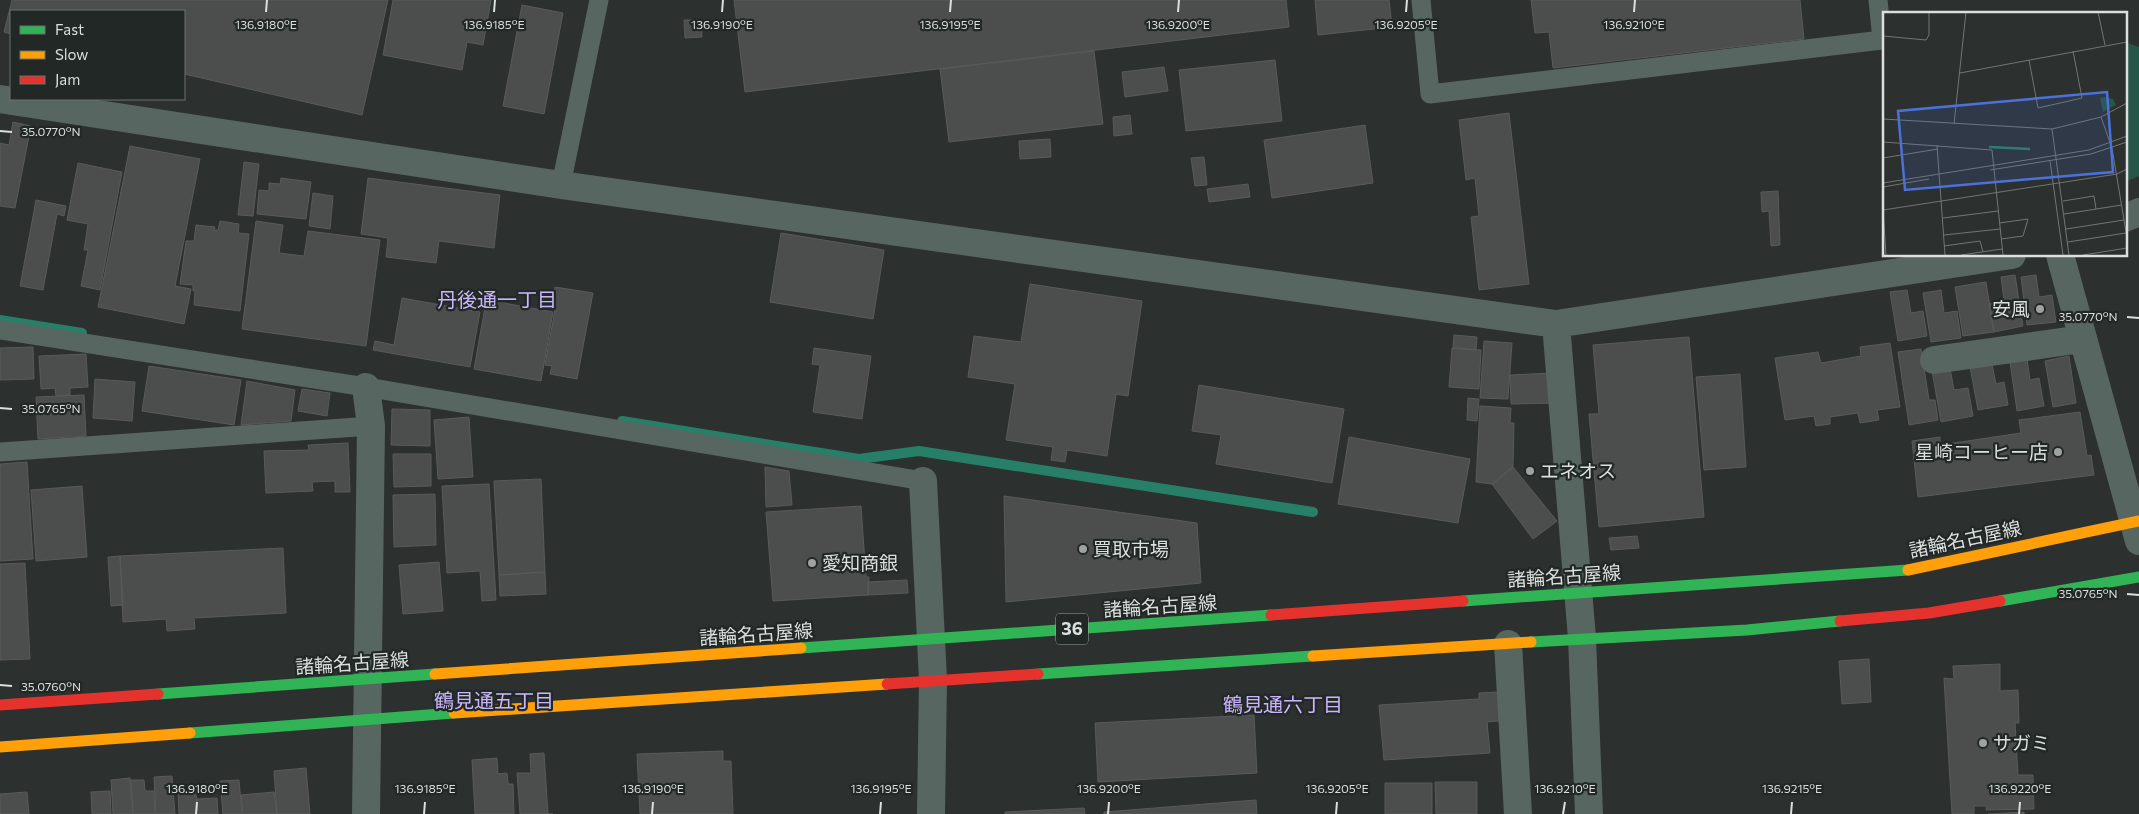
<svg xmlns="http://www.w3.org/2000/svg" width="2139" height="814" viewBox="0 0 2139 814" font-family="Commissioner,'Noto Sans JP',sans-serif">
<rect width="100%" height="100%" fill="#2c302e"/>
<path fill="#255647" d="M2125,42L2139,47V176L2125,182Z"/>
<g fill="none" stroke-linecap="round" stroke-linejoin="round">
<path stroke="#287f67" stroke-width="10" d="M0,320L82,333
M622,421L859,459L919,451L1313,512"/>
</g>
<path fill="#4c4e4e" stroke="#595a5b" d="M12,0H388L362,115L184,74V11H11V34L4,32Z
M393,0H491L483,45L467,42L462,70L383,55Z
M734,0H1286L1289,27L745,92Z
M1315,0H1389L1392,27L1318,35Z
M1531,0H1800L1804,39L1553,68L1549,32L1535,33Z
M522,5L563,13L544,114L503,106Z
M684,20H701L702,37L685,38Z
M1094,51L1103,124L949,142L940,69Z
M1275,60L1282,121L1186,131L1179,70Z
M1164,67L1168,91L1125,97L1122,72Z
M1509,113L1529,284L1479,290L1471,217L1479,216L1475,178L1466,180L1459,120Z
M1130,115L1132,134L1114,136L1113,117Z
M13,122L31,126L15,208L0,206V143L9,145Z
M1365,125L1373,183L1272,198L1264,140Z
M1050,139L1051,157L1020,159L1019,141Z
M130,146L200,159L175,286L191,289L184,324L98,307Z
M1204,157L1207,185L1195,186L1191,158Z
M244,162L259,164L253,216L238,215Z
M78,163L122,172L100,290L81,286L88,250H84L88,224L67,220Z
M281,178L311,182L306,219L257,214L259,190L269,191V183L280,184Z
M368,178L500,195L494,248L439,241L436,263L386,257L388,238L361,234Z
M1248,184L1250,197L1209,202L1207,189Z
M1778,191L1780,245L1771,246L1769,211L1762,212L1761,192Z
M313,193L333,196L330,229L309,226Z
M36,200L66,206L64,216L57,214L43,290L20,286Z
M220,221L239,224L238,233L249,234L240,311L194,305L195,291H193V285L180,284L186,241H194L196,225L215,227L214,230H218Z
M256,221L283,225L279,253L304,256L308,231L380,240L366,346L242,329Z
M781,233L884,250L873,319L770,302Z
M2015,275L2023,326L1994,332L1989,304L2004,300L2001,277Z
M2036,275L2039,297L2052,295L2056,322L2027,325L2021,277Z
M1986,282L1994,332L1963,336L1955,287Z
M1030,284L1142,301L1128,396L1116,394L1107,456L1067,450L1065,462L1051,460L1053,447L1006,440L1015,384L968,377L974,336L1021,342Z
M555,287L593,293L577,379L550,374L552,366L545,365L556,304H552Z
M1907,290L1911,313L1923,311L1927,336L1898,341L1890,292Z
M1941,290L1944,313L1957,311L1961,338L1931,342L1923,293Z
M487,296L505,299L504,303L553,312L541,381L474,369Z
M402,298L480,312L470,367L373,350L375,341L394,345Z
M1454,335L1477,337L1476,350L1453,348Z
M1689,337L1704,517L1599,527L1589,414H1599L1593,345Z
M1484,341L1512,343L1508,399L1480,398Z
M1890,343L1900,407L1877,410L1879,420L1860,423L1858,413L1830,417V424L1816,426L1814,416L1785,420L1775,358L1818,352L1821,363L1861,356L1860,347Z
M33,347L34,379L0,380V348Z
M814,348L871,356L862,419L813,412L820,365L812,364Z
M1452,348L1481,350L1479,389L1449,387Z
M1921,349L1929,400H1935L1938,420L1909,425L1898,352Z
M86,354L88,387L70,388V395L56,396L55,388L41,389L39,356Z
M2069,356L2076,403L2053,407L2045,361Z
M2027,359L2030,380L2039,378L2044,406L2017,411L2010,362Z
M1992,364L1996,384L2004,382L2008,405L1978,410L1970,367Z
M149,366L241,380L234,425L142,411Z
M1950,368L1954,390L1968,388L1973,416L1941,422L1932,371Z
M1553,373L1554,403L1511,404L1510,375Z
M1740,374L1746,467L1704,470L1696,377Z
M95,379L135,382L132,421L93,418Z
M247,381L295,390L291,421L241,425Z
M1199,385L1344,409L1332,483L1216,464L1221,435L1192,431Z
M302,389L330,393L327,416L298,411Z
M84,395L86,436L38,439L36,397Z
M1468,398L1479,399L1477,421L1467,420Z
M1480,406L1511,408L1510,423H1514L1513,467L1492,484L1476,482Z
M392,409L430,410V446L391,445Z
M2080,412L2087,456L2091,455L2094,475L1918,497L1912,441L1940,437V445L2021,433L2019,420Z
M469,417L473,477L438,479L434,420Z
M1349,437L1470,459L1458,523L1338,504Z
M348,443L350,492H335V481L312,482L313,491L266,493L264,451L309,450L308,445Z
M393,454H431V486L394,487Z
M27,462L33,559L0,561V464Z
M765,467L789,471L792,505L766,507Z
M1513,467L1557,521L1533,539L1492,484Z
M541,479L545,572L499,575L494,481Z
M489,484L496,600L482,601L480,571L447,573L442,486Z
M82,486L87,557L36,561L31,490Z
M435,494L436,545L394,547L393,495Z
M1004,496L1197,523L1201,583L1006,602Z
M861,506L866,577H869L868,595L773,601L766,512Z
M1637,536L1639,548L1611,550L1609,538Z
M283,548L286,613L194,618L195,629L167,631L166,619L123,622L120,556Z
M120,556L123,605L111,606L108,557Z
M439,562L443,611L403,614L399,565Z
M25,563L30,659L0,660V564Z
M545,572L546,594L500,596L499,575Z
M907,580L908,593L868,595V582Z
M1869,659L1871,702L1842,704L1839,661Z
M2000,664V691L2018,690L2019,723H2015L2018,775H2033L2034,809L1986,810L1987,806H1974V814H1952L1944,678L1954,679L1953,666Z
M1498,692L1499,721L1487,722L1490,753L1384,760L1379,705L1479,699V693Z
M1254,715L1257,773L1098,782L1095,723Z
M723,751V761H731L733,814H640L637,754Z
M544,753L548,814H553H520L517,773H531L530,754Z
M497,758L498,774L507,773L508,784H513L514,814H475L472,760Z
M306,768L310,814H277L274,771Z
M172,776L175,814H156L154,777Z
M130,778L133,814H113L111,780Z
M131,780H144L145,791H154L155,814H133Z
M239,780L242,814H223L220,781Z
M1435,782H1477V814H1436Z
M1385,783H1432V814H1385Z
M110,791L111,814H92L91,792Z
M196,791L197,814H179L178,793Z
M27,792L29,814H0V794Z
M274,792L277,814H243L241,795Z
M217,798L218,814H198L197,799Z
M1256,800L1257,814H1104V812Z
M1084,808L1085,814H1005V812Z
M2024,812V814H1988Z"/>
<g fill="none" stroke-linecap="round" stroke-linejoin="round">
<path stroke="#576660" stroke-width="19" d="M1421,0L1430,94L1882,40L1878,0
M561,185L599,0
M0,330L366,387L923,481
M0,452L371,426"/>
<path stroke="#576660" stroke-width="28" d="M0,99L561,185L1556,324L2012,255
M2125,218L2139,212
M2060,255L2139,541
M1556,324L1582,638L1589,814
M1934,360L2082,339
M923,481L933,680L931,814
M1508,644L1518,814
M366,814L371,426L366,387"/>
<path stroke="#30b455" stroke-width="11" d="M1463,601L1908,570
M2000,601L2139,577
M1531,642L1747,630L1840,621
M801,648L1271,615
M1038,674L1313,656
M158,694L435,674
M190,733L454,713"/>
<path stroke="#ff9f0a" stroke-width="11" d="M1908,570L2139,521
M1313,656L1531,642
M435,674L801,648
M454,713L887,684
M0,747L190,733"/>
<path stroke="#e5322d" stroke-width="11" d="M1271,615L1463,601
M1840,621L1929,613L2000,601
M887,684L1038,674
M0,705L158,694"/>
</g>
<path fill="none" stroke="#dbdfdd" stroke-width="2" d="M266,12L267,0M494,12L495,0M722,12L723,0M950,12L951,0M1178,12L1179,0M1406,12L1407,0M1634,12L1635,0M0,131L12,132M2127,317L2139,318M0,408L12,409M2127,594L2139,595M0,685L12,686M196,814L197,802M424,814L425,802M652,814L653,802M880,814L881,802M1108,814L1109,802M1336,814L1337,802M1563,814L1565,802M1791,814L1792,802M2019,814L2020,802"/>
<g fill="#9ea2a0" stroke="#212825" stroke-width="2">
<circle cx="2040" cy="309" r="5"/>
<circle cx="2058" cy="452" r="5"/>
<circle cx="1530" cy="471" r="5"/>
<circle cx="1083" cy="549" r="5"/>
<circle cx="812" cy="563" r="5"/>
<circle cx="1983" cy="743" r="5"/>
</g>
<g text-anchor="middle" stroke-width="4.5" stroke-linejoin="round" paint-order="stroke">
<rect fill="#212825" stroke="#a3a8a6" stroke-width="1" x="1056" y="613.5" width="32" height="31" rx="4"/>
<g font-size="18" font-weight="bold" fill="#dbdfdd">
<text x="1072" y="635">36</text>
</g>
<g font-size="19" fill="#dbdfdd" stroke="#212825" text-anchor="start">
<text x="2030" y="316" text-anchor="end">安風</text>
<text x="2048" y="459" text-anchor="end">星崎コーヒー店</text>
<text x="1540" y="478">エネオス</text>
<text x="1093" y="556">買取市場</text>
<text x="822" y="570">愛知商銀</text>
<text x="1993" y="750">サガミ</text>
</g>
<g font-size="19" fill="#dbdfdd" stroke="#212825">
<text transform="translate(1965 539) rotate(-12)" y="7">諸輪名古屋線</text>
<text transform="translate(1564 576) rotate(-4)" y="7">諸輪名古屋線</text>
<text transform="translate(1160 606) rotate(-4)" y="7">諸輪名古屋線</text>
<text transform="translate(756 634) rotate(-4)" y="7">諸輪名古屋線</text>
<text transform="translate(352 663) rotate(-4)" y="7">諸輪名古屋線</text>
</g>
<g font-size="20" fill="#cbb6fc" stroke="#212825">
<text x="497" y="307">丹後通一丁目</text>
<text x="494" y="708">鶴見通五丁目</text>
<text x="1283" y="712">鶴見通六丁目</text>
</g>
</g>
<g transform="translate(1883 12)">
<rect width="244" height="244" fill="#2c302e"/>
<path d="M223,85L230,87L233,93L220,100L217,86Z" fill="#255647"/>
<path fill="none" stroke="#287f67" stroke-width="2.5" d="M106,135L147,137"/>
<path fill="none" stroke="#727674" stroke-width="1" d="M215,0L222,33M0,24L43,28L46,23V0M146,48L155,96L199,86L190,39M77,61L244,30M218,105L229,136L244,226M0,107L169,117L218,105L244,91M71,112L83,0M169,117L186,243M0,130L109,138L120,243M54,133L62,243M0,146L55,137M167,149L180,243M107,158L208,142L244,130M0,171L206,138L244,124M0,175L46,167M180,189L211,184L213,197M0,197L3,243M0,198L234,162L244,157M181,202L239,193M60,206L115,199M116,211L145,207L140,224L118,227M183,217L241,208M61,223L117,217M185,230L243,221M61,234L97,229L100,240M78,243L119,237M200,243L244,236"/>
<path fill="#4c72d9" fill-opacity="0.15" stroke="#4c72d9" stroke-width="2.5" d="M224,80L230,160L22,178L15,99Z"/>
<rect width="244" height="244" fill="none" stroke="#dbdfdd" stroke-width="2.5"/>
</g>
<g font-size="12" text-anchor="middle" fill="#dbdfdd" stroke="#212825" stroke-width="4.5" stroke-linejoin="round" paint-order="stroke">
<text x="266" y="29">136.9180°E</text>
<text x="494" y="29">136.9185°E</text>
<text x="722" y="29">136.9190°E</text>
<text x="950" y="29">136.9195°E</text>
<text x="1178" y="29">136.9200°E</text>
<text x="1406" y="29">136.9205°E</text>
<text x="1634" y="29">136.9210°E</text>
<text x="51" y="136">35.0770°N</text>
<text x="2088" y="321">35.0770°N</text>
<text x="51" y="413">35.0765°N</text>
<text x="2088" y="598">35.0765°N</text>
<text x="51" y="691">35.0760°N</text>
<text x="197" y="793">136.9180°E</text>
<text x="425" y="793">136.9185°E</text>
<text x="653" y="793">136.9190°E</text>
<text x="881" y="793">136.9195°E</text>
<text x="1109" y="793">136.9200°E</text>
<text x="1337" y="793">136.9205°E</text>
<text x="1565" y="793">136.9210°E</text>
<text x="1792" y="793">136.9215°E</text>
<text x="2020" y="793">136.9220°E</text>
</g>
<rect x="10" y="10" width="175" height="90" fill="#212825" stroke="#6b716f"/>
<rect x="20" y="26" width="25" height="8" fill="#30b455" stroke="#6b716f"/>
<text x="55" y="35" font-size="15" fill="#dbdfdd">Fast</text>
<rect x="20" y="51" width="25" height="8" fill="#ff9f0a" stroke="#6b716f"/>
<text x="55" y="60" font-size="15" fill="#dbdfdd">Slow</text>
<rect x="20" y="76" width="25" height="8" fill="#e5322d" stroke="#6b716f"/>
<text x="55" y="85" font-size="15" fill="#dbdfdd">Jam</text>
</svg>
